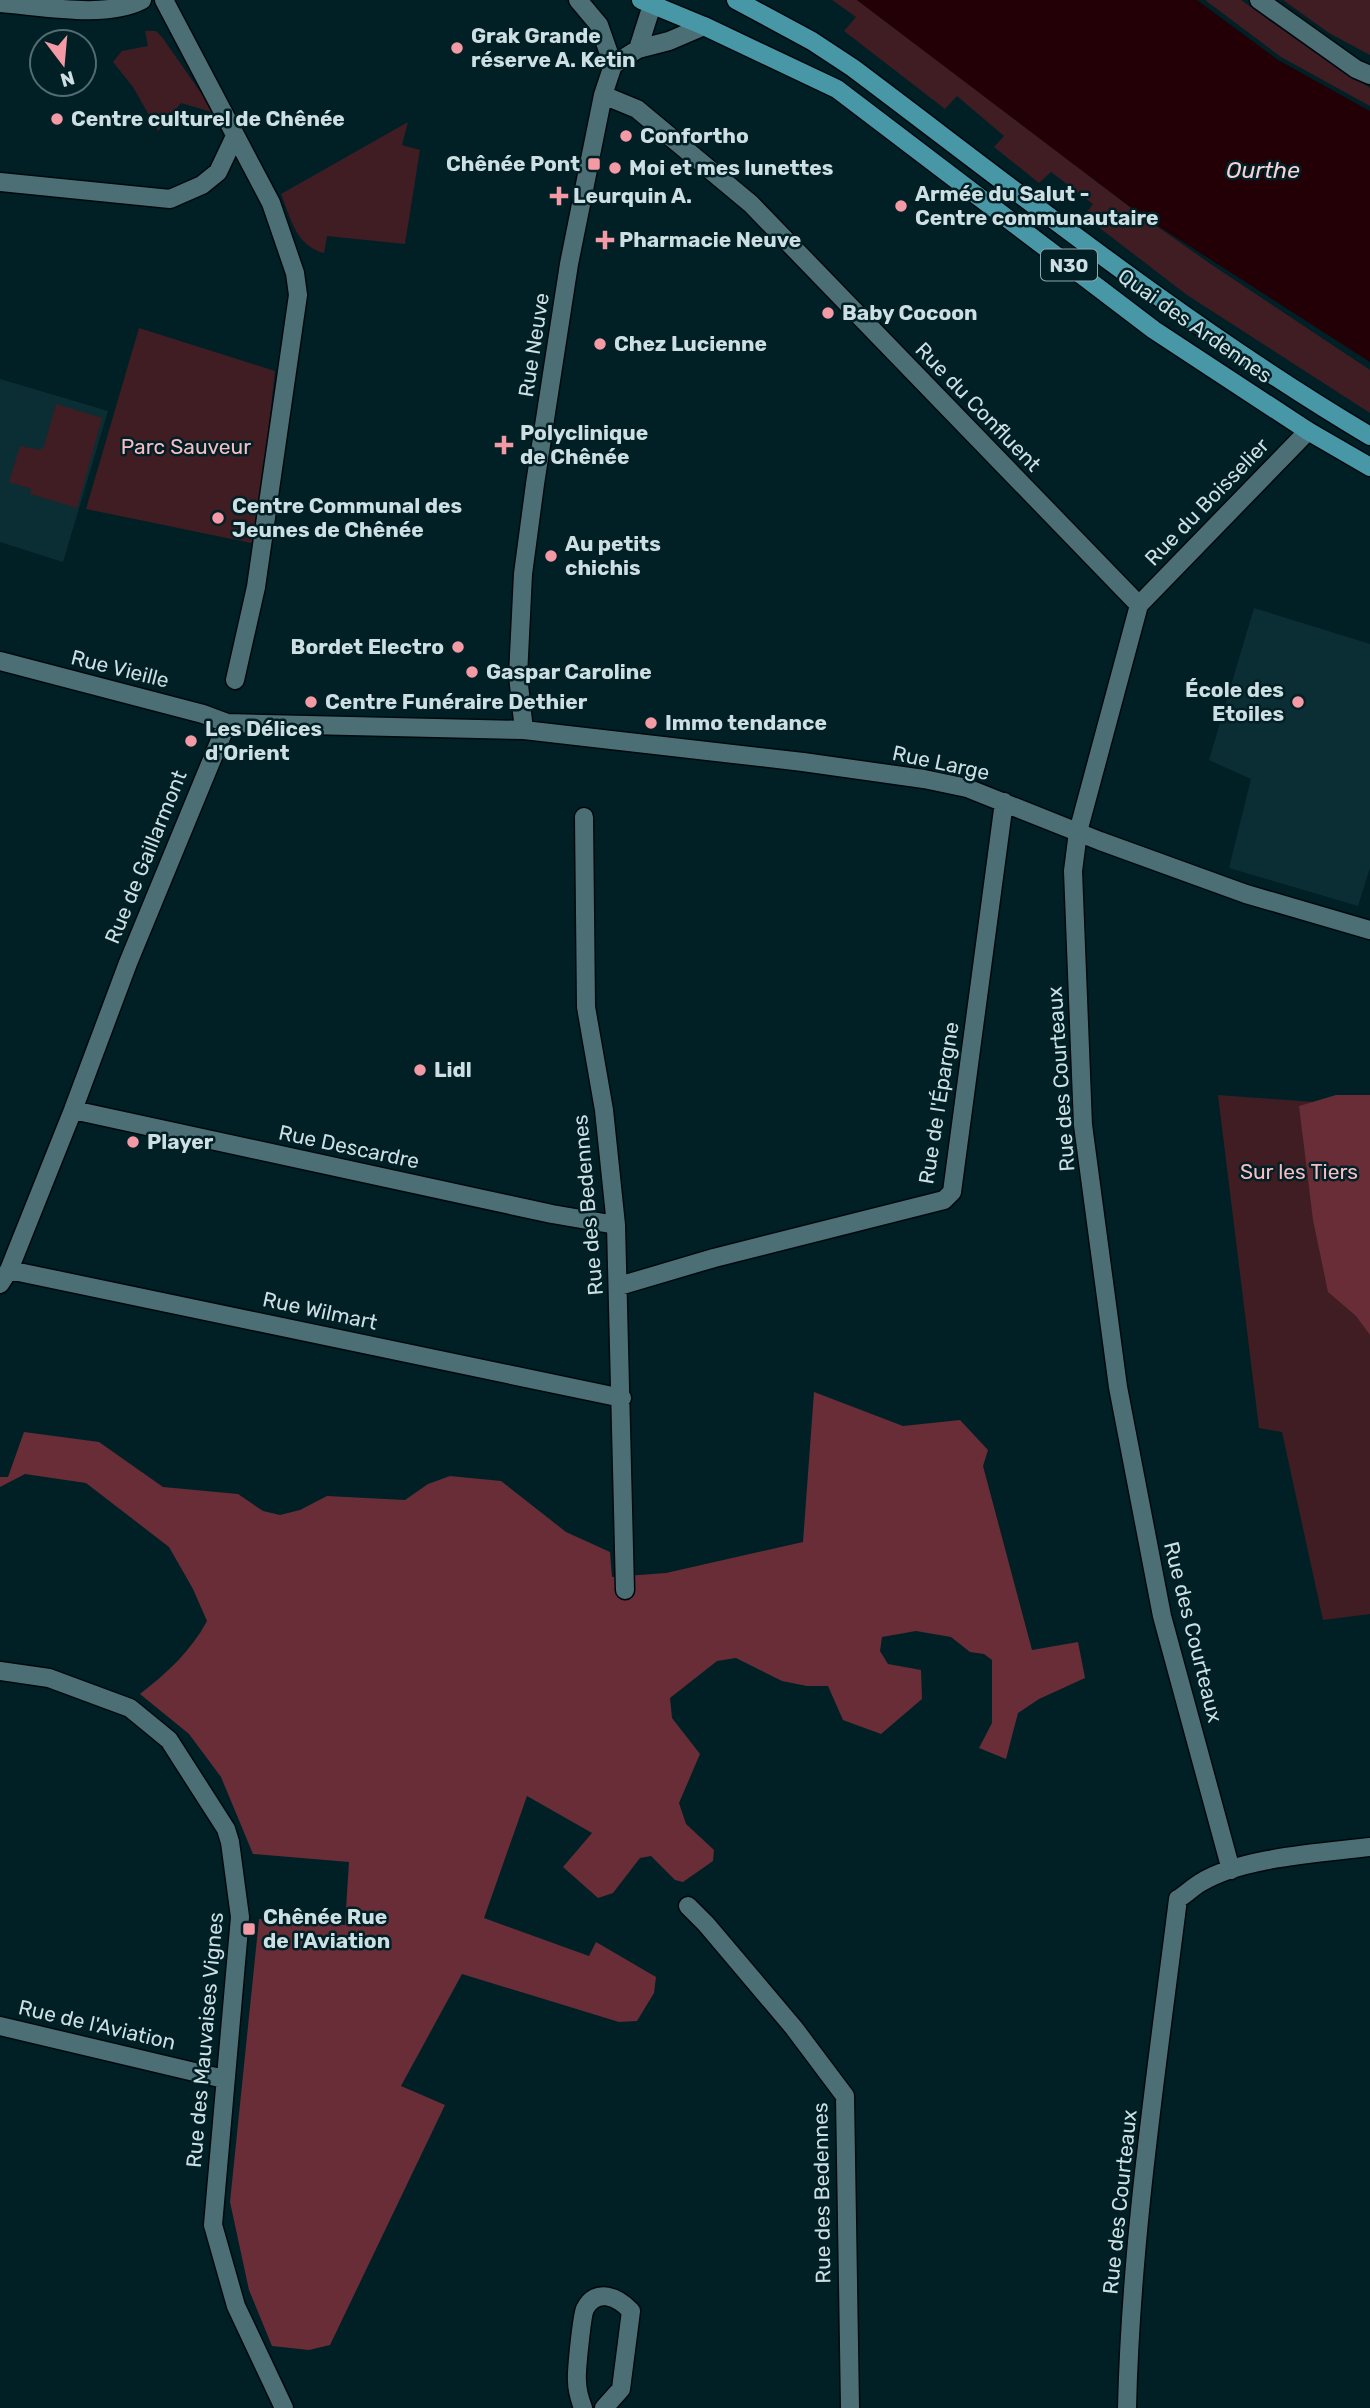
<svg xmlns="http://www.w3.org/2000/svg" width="1370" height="2408" viewBox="0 0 1370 2408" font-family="Rubik,sans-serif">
<rect width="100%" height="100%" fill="#002026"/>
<path fill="#0b2e34" d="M0,379L108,411L63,562L0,542Z
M1254,608L1370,644V868L1358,906L1229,868L1251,779L1209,760Z"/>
<path fill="#3f1d22" d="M832,0H857L1138,213L1212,265L1370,370V413L1187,295L1084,216L1093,204L1051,172L1039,183L994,147L1004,136L957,96L945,109L844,31L856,17Z
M1205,0H1241L1370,88V106L1281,57Z
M1283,0H1370V55L1329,33Z
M145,31H156L162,37L215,113L181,103L158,131L133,87L113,62L122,51L148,46Z
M408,122L402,145L420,150L405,244L327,236L324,253C296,246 291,219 281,194Z
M139,328L275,371L256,544L86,509Z
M56,404L102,418L77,508L30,494L31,489L9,482L20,446L40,450L44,446Z
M1218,1095L1370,1106V1614L1323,1620L1282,1432L1259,1428Z"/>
<path fill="#682d37" d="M1336,1095H1370V1335L1356,1316L1328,1292L1313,1220L1299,1106Z
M814,1392L903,1426L960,1420L988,1450L983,1466L1032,1650L1078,1642L1085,1678L1039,1699L1018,1713L1006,1759L979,1748L992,1723V1660L984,1654L970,1652L951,1637L916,1631L882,1637L880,1651L888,1664L921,1670L922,1699L881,1734L843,1720L828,1686H807L782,1681L736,1658L717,1661L670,1698L672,1718L700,1754L679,1803L686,1824L714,1850L713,1861L683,1882L675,1880L651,1856L640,1858L613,1893L598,1898L563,1867L592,1833L527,1796L484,1918L589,1956L596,1942L656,1977L654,1993L637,2021L619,2022L462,1974L401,2086L445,2105L330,2345L309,2350L272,2346L249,2290L230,2202L259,1919L345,1925L349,1862L253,1854L221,1777L189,1734L140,1694C167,1673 191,1651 207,1621L193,1589L169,1547L86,1483L25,1474L0,1487V1477H8L24,1432L99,1442L163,1487L238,1494L263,1511L280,1515L300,1510L327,1496L405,1500L428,1484L450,1476L501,1481L566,1532L610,1552L612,1577L666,1573L803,1542Z"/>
<path fill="#220006" d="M857,0H1197L1278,60L1370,111V362L1138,213Z"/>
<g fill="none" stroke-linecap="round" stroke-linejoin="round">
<g stroke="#00090d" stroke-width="21">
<path id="minor" d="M164,0L271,203L295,273L298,295L256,587L235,680
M1259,0L1356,69L1370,75
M0,3C41,6 106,19 142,0
M638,49L652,5L649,0
M613,65L638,49L669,41L704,26
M603,95L637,109L751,204L1139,605
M0,182L170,199L202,185L218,172L235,136
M0,661L203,714L227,723L524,730L803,762L924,779L967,788L1100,841L1246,894L1370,930
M524,730L518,676L523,574L535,484L569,264L603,95L613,65L599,25L578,0
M584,817L586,1007L604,1110L616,1225L625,1590
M73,1110L552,1214L616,1225
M9,1270L622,1398
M0,1284L9,1270L73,1110L128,963L227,723
M619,1286L714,1258L944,1200L952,1192L1004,802
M0,1671L49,1678L130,1708L169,1740L226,1829L230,1842L240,1917L213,2225L236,2306L284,2408
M1231,1870L1162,1616L1118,1387L1083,1125L1073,871L1078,832L1139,605L1308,431
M688,1906L706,1924L794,2028L845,2096L850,2408
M0,2026L224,2079
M583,2408C580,2400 577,2390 577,2381C576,2372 582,2315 585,2309C596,2287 618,2297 631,2311L621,2389L604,2408
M1127,2408C1131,2238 1157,2068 1178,1899C1186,1894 1193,1887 1200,1883C1241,1857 1322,1853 1370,1847"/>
</g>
<g stroke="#00090d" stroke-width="21">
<path id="major" d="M641,0L704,26L837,89L1154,330L1308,431L1370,467
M736,0L812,41L853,68C1022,195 1188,328 1370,436"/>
</g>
<use href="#minor" stroke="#4c6e75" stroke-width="18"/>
<use href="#major" stroke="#4897a7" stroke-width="18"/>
</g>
<g fill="#f49aa5" stroke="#002026" stroke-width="2.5">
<circle cx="457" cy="48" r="7"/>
<circle cx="57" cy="119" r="7"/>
<circle cx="626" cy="136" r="7"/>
<rect x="587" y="157" width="14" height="14" rx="3.5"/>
<circle cx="615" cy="168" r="7"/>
<path d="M555.5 185.5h7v7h7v7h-7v7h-7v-7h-7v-7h7z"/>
<circle cx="901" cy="206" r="7"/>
<path d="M601.5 229.5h7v7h7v7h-7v7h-7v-7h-7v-7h7z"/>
<circle cx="828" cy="313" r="7"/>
<circle cx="600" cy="344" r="7"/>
<path d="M500.5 434.5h7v7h7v7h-7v7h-7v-7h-7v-7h7z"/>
<circle cx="218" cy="518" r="7"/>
<circle cx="551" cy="556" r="7"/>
<circle cx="458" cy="647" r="7"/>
<circle cx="472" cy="672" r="7"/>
<circle cx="311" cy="702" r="7"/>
<circle cx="1298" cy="702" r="7"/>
<circle cx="651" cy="723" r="7"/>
<circle cx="191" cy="741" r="7"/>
<circle cx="420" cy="1070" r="7"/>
<circle cx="133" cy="1142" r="7"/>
<rect x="242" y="1922" width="14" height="14" rx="3.5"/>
</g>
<g text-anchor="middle" stroke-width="5" stroke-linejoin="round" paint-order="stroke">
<rect fill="#002026" stroke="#90a6aa" stroke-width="2" x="1041" y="249.5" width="56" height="31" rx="5"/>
<g font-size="19" font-weight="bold" fill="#cddfe3">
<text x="1069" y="272">N30</text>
</g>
<g font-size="21" font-weight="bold" fill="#cddfe3" stroke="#002026" text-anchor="start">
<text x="471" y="43">Grak Grande<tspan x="471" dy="24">réserve A. Ketin</tspan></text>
<text x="71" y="126">Centre culturel de Chênée</text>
<text x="640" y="143">Confortho</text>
<text x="580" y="171" text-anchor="end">Chênée Pont</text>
<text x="629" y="175">Moi et mes lunettes</text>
<text x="915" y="201">Armée du Salut -<tspan x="915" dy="24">Centre communautaire</tspan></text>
<text x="573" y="203">Leurquin A.</text>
<text x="619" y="247">Pharmacie Neuve</text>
<text x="842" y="320">Baby Cocoon</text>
<text x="614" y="351">Chez Lucienne</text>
<text x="520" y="440">Polyclinique<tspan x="520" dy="24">de Chênée</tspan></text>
<text x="232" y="513">Centre Communal des<tspan x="232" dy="24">Jeunes de Chênée</tspan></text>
<text x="565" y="551">Au petits<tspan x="565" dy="24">chichis</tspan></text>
<text x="444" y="654" text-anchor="end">Bordet Electro</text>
<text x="486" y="679">Gaspar Caroline</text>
<text x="1284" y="697" text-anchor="end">École des<tspan x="1284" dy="24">Etoiles</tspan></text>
<text x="325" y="709">Centre Funéraire Dethier</text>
<text x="665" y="730">Immo tendance</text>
<text x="205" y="736">Les Délices<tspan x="205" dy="24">d'Orient</tspan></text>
<text x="434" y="1077">Lidl</text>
<text x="147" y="1149">Player</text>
<text x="263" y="1924">Chênée Rue<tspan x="263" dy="24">de l'Aviation</tspan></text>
</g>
<g font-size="21" fill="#cddfe3" stroke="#002026">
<text transform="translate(1195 326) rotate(35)" y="7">Quai des Ardennes</text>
<text transform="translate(534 345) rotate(-81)" y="7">Rue Neuve</text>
<text transform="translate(978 407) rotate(46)" y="7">Rue du Confluent</text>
<text transform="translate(1207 502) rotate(-46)" y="7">Rue du Boisselier</text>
<text transform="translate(120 669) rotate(14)" y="7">Rue Vieille</text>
<text transform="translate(941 763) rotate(12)" y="7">Rue Large</text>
<text transform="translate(146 857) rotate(-68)" y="7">Rue de Gaillarmont</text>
<text transform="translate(1061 1079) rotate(-94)" y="7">Rue des Courteaux</text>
<text transform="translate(939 1103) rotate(-81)" y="7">Rue de l'Épargne</text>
<text transform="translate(349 1147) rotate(12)" y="7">Rue Descardre</text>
<text transform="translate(588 1205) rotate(-95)" y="7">Rue des Bedennes</text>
<text transform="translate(320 1311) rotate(12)" y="7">Rue Wilmart</text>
<text transform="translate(1193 1632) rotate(76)" y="7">Rue des Courteaux</text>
<text transform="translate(97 2025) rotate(13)" y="7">Rue de l'Aviation</text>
<text transform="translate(205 2040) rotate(-85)" y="7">Rue des Mauvaises Vignes</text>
<text transform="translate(822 2193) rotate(-91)" y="7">Rue des Bedennes</text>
<text transform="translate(1120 2202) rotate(-84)" y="7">Rue des Courteaux</text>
</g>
<g font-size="21" fill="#f7bdc3" stroke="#002026">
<text x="186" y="454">Parc Sauveur</text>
<text x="1299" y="1179">Sur les Tiers</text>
</g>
<g font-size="23" font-style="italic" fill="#fad1d5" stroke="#002026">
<text x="1263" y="178">Ourthe</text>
</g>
</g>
<g transform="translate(63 63) rotate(164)"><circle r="33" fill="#002026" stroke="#526c72" stroke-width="2"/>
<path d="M0-5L12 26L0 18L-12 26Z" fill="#f49aa5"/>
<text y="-10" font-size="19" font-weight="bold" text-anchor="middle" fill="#cddfe3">N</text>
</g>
</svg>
